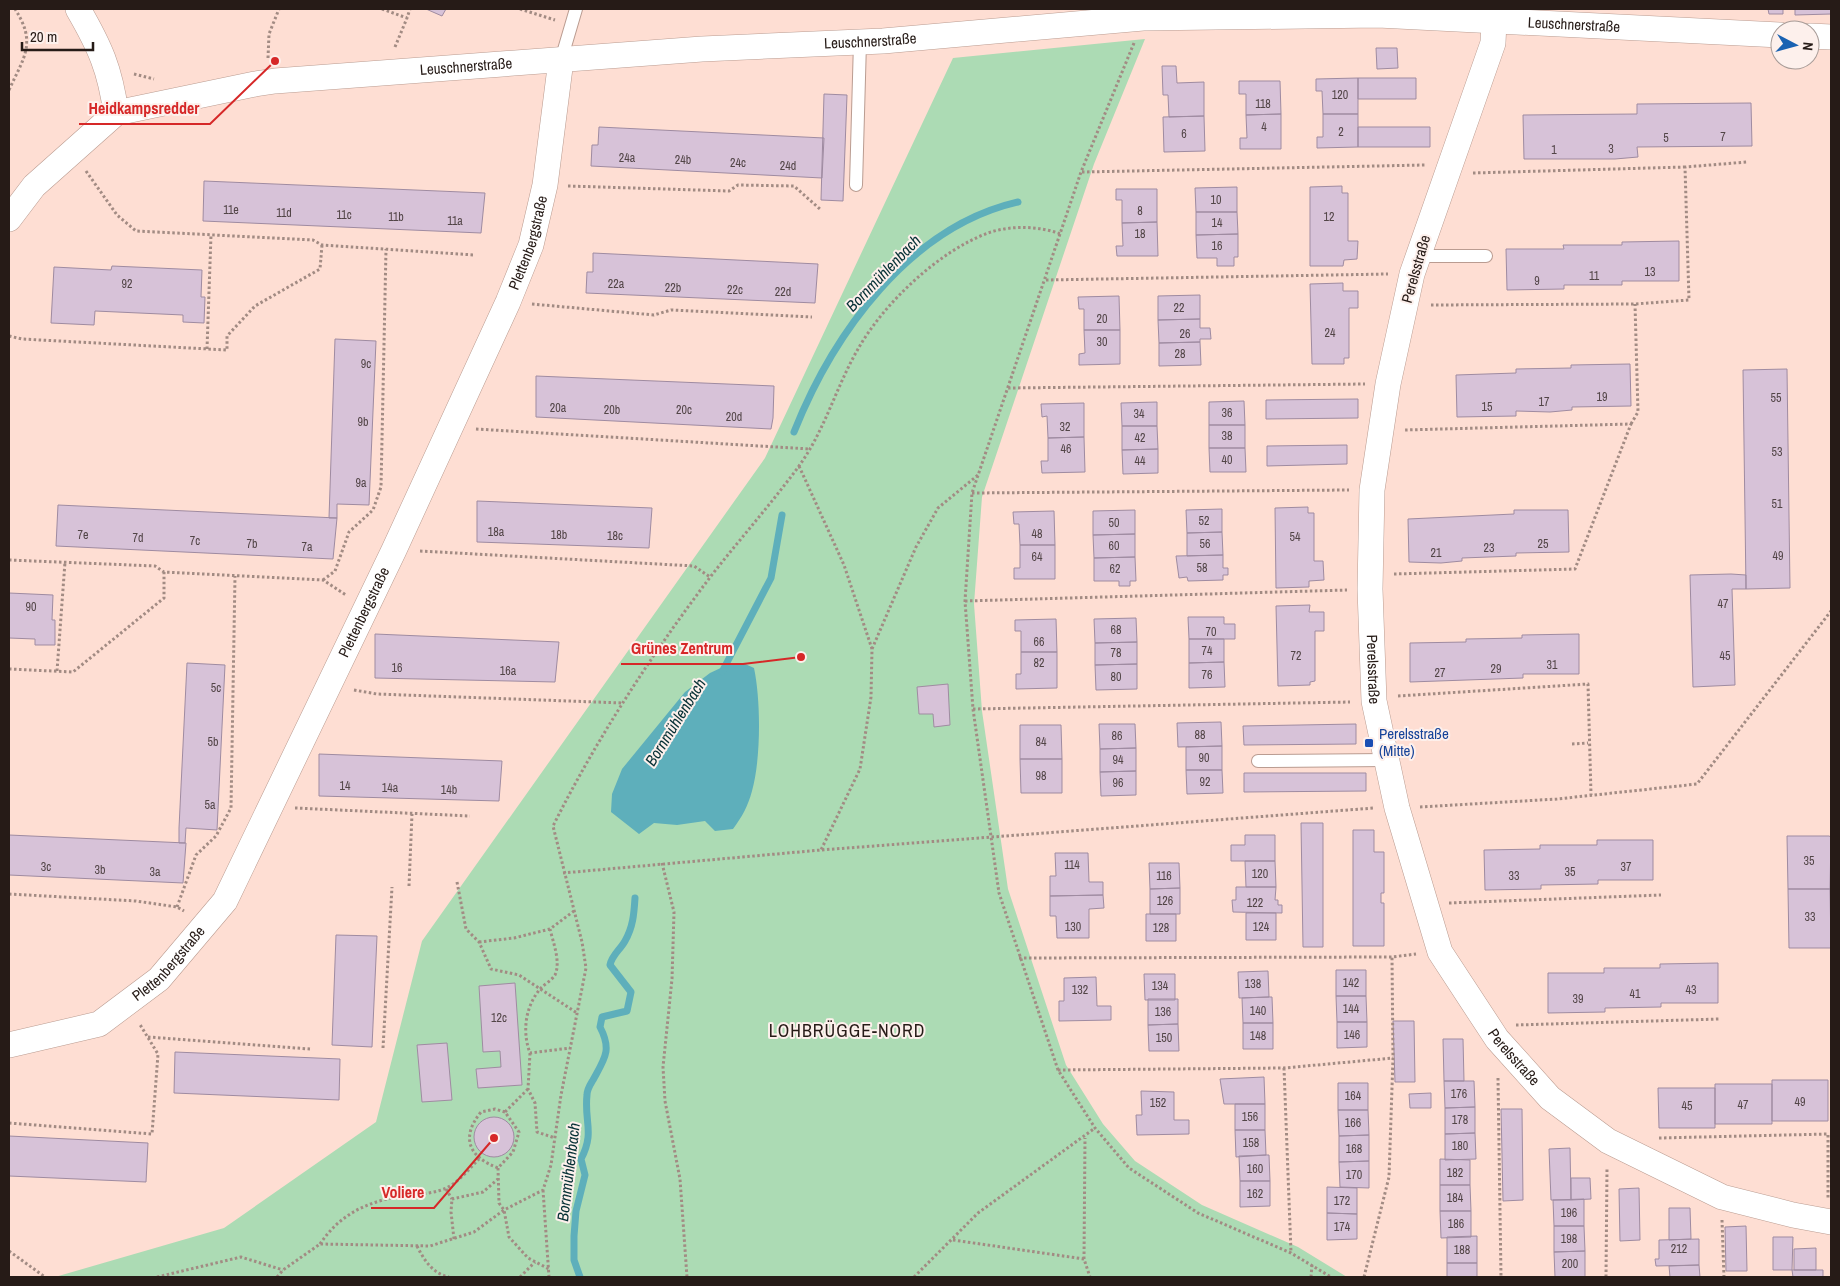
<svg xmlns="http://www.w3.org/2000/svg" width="1840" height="1286" viewBox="0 0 1840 1286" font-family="'Archivo Narrow',sans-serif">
<rect width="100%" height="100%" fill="#feded3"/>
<path fill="#acdbb4" d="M1145,39L1094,164L982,497L974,604L982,711L1008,889L1066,1065L1103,1124L1135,1161L1202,1205L1298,1247L1347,1277H55L224,1228L376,1122L422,941L765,458L953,58Z"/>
<path fill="#5eafbb" d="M743,663L754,668C761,701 761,759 752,791C748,806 742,817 733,829L715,831L705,821L677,825L654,823L639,834L611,812L612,794L622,769L685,692L710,673L727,665Z"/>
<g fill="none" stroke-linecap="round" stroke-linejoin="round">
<path stroke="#5eafbb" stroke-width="7" d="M794,432C833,334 909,227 1018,202
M722,672L771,578L782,515
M580,1277L574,1260V1236L576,1211L585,1175L581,1159C595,1132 584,1122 587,1095C587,1089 590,1085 593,1080C605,1058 612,1050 600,1027L602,1017L627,1011L631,992L610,965C612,955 620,950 625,941C633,927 634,914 635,898"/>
</g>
<path fill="#d7c2d8" stroke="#9f8ba1" d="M426,9H446L442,16Z
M1768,9H1831V14L1795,15V9H1783V14H1769Z
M1376,48H1397L1398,68L1377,69Z
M1162,66H1176L1177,83L1204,82V116L1169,117L1168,95H1163Z
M1358,78H1416V99H1358Z
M1358,78V114H1323L1322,91H1316V79Z
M1239,81H1280L1281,114L1246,115V94H1239Z
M824,94L847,95L843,201L821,200Z
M1751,103L1752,146L1637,147L1638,157L1615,159H1524L1523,115L1637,114V104Z
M1281,114V149H1240V138H1247L1246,115Z
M1323,114H1358V147L1317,148V137H1323Z
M1204,116L1205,151L1164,152L1163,117Z
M599,127L824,138L822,178L591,166L592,145H598Z
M1358,127H1430V147H1358Z
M204,181L485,193L481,233L203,221Z
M1342,186V193H1348V241H1358L1357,259L1344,260L1343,266H1310V187Z
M1237,187V212H1196L1195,188Z
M1116,189H1157V222L1122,223V200H1116Z
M1196,212H1237L1238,234L1196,235Z
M1157,222L1158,256H1117L1116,246H1123L1122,223Z
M1238,234V257H1234V266H1217V258H1197L1196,235Z
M1679,241V281H1622V285H1564V289L1507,290L1506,249H1564L1563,245H1622V242Z
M593,253L818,264L815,303L586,293L587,272H593Z
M112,266L202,270L201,297H205L204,323L183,322V315L95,311L94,325L51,323L54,267L111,270Z
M1343,283V291H1358V308H1349V358H1344V364H1312L1310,284Z
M1200,295V319L1158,320V296Z
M1119,296L1120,330H1084V309H1079L1078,297Z
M1200,319V328H1210L1211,339H1200V342L1159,343L1158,320Z
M1084,330H1120V364L1079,365V354L1085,353Z
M335,339L376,341L369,505L337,504V518H329Z
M1200,342L1201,365L1159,366V343Z
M1630,364L1631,406L1572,407V410L1550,412L1516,411V416L1457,417L1456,375L1516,373V369L1571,368V365Z
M1787,369L1790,588L1746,589L1743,370Z
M536,376L774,386L773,418L771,429L536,417Z
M1358,399V418L1266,419V400Z
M1244,401L1245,425H1209V402Z
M1157,402V426H1122L1121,403Z
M1084,403V437L1048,438L1047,416L1042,417L1041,404Z
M1209,425H1245V448H1209Z
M1122,426H1157L1158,449L1122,450Z
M1084,437L1085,472L1042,473L1041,461H1048V438Z
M1347,445V464L1267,466V446Z
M1209,448H1245L1246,472H1210Z
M1158,449V473L1123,474L1122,450Z
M477,501L652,508L649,548L477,542Z
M58,505L337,518L333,559L56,546Z
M1308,507V513H1314V561H1323L1324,580L1309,581V587L1276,588L1275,508Z
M1222,509V532L1187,533L1186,510Z
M1135,510V534L1093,535V511Z
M1514,510H1568L1569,552L1516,553V556L1462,558V561L1441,563L1409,562L1408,519L1514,514Z
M1054,511L1055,545H1020L1019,524H1014L1013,512Z
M1222,532L1223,555L1187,556V533Z
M1135,534V557L1094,558L1093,535Z
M1020,545H1055V579H1014V568H1020Z
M1223,555V568H1228V575H1223V580L1188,581L1187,577L1179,578L1176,556Z
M1135,557L1136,581H1130V586H1119V581H1094V558Z
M1731,574L1746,575V589H1732L1735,685L1693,687L1690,575Z
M9,593L53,595L52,620H55V645H35V639L9,638Z
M1310,605L1309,612H1324V631H1315V681L1310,682V685L1278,686L1276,606Z
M1188,617H1224V624H1235V639H1189Z
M1136,618L1137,642L1095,643L1094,619Z
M1056,619L1057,652H1021V631H1015V620Z
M375,634L559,642L555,682L375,678Z
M1579,634V674H1523V678L1410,682V643L1466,642V639L1522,638V635Z
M1189,639H1224V662L1189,663Z
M1137,642V664L1095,665V643Z
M1021,652H1057V688L1016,689V674H1021Z
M1224,662L1225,687L1189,688V663Z
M187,663L225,665L217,830L186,828L185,843H179V828Z
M1137,664V689L1096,690L1095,665Z
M948,684L950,725L934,727L933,714H919L917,687Z
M1221,722L1222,746L1178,747L1177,723Z
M1099,724H1135L1136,748L1100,749Z
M1356,724V744L1244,745L1243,726Z
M1020,725H1061L1062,759H1020Z
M1222,746V770H1186V747Z
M1136,748V771L1100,772V749Z
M319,754L502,761L499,801L319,796Z
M1020,759H1062V793H1021Z
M1186,770H1222L1223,793L1187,794Z
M1136,771V795L1101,796L1100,772Z
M1244,773H1366V791L1244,792Z
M1301,823H1323V947H1303Z
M1353,830H1374V852H1384V893H1381V903H1384V946H1353Z
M9,835L186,843L183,883L9,875Z
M1245,835H1275V861H1231V845H1245Z
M1787,836H1829L1831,837L1830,889H1788Z
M1597,840H1653V880H1598V884L1541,885V889L1485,890L1484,850L1540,849V845H1597Z
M1055,853H1088L1089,882H1103V895L1050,896V876H1056Z
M1245,861H1275L1276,887H1246Z
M1149,863H1179L1180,888L1150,889Z
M1236,887H1276L1275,900H1278V905H1282V913L1233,912L1232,900H1236Z
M1180,888V914H1150V889Z
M1788,889H1830L1831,948H1789Z
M1103,895L1104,908L1089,909V938H1057L1056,916H1050V896Z
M1246,913H1276V940H1246Z
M1146,914H1176V941H1146Z
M336,935L377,936L372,1047L332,1045Z
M1718,963V1003H1661V1007L1605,1008V1012L1548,1013V973H1604V968H1660V964Z
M1336,970H1366V996H1336Z
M1268,971L1269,997L1239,998L1238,972Z
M1144,974H1175V1000H1145Z
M1096,977L1097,1006H1111V1020L1059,1021V1001H1064V978Z
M515,983L522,1085L478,1088L476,1069L501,1067L500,1051L483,1052L479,986Z
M1336,996H1366L1367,1022H1337Z
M1269,997H1272L1273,1023H1243L1242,998Z
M1148,999H1178V1024L1148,1025Z
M1393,1021H1414L1415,1082H1395Z
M1337,1022H1367V1047L1337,1048Z
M1243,1023H1273V1049H1243Z
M1178,1024L1179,1051H1149L1148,1025Z
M1443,1039H1463L1464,1081H1444Z
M447,1043L452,1100L422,1102L417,1045Z
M175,1052L340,1059L339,1100L174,1093Z
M1264,1077L1265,1104H1224L1220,1079Z
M1772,1080H1828V1121H1772Z
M1444,1081H1474L1475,1107L1445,1108Z
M1338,1083H1368V1110H1338Z
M1715,1084H1772V1124H1715Z
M1658,1088H1715V1128H1659Z
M1141,1091L1174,1092V1120H1189V1134L1137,1135L1136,1115H1142Z
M1431,1093V1108H1410L1409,1094Z
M1235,1104H1265V1130H1235Z
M1475,1107V1133L1445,1134V1108Z
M1501,1109H1522L1523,1200L1503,1201Z
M1338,1110H1368L1369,1135L1339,1136Z
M474 1137a20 20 0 1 1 40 0a20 20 0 1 1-40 0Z
M1235,1130H1265L1266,1155L1236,1157Z
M1475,1133L1476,1159L1445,1160V1134Z
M1369,1135V1161L1339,1162V1136Z
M9,1136L148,1143L146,1182L9,1176Z
M1570,1148L1571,1200H1551L1549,1149Z
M1266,1155H1269L1270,1181H1240L1239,1156Z
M1440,1159L1470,1160V1185H1440Z
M1369,1161V1188L1340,1187L1339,1162Z
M1571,1178H1590L1591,1199L1571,1200Z
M1240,1181H1270V1206L1240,1207Z
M1440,1185H1470L1471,1211H1440Z
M1327,1187L1357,1188V1214L1327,1213Z
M1639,1188L1640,1240L1620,1241L1619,1189Z
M1584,1199V1226H1554L1553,1200Z
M1669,1208H1690L1691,1239L1669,1240Z
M1440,1211H1471V1237L1441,1238Z
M1327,1213L1357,1214V1239L1327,1240Z
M1554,1226H1584L1585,1251L1554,1252Z
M1746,1226L1747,1271H1726L1725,1227Z
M1477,1236V1263H1447V1237Z
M1773,1237H1793L1792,1270H1773Z
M1699,1239V1265L1656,1266L1655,1259H1659V1240Z
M1816,1248V1270H1794V1249Z
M1585,1251V1277H1555L1554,1252Z
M1447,1263H1477V1277H1447Z
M1699,1265L1700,1277H1670L1669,1266Z
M1792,1270H1823V1277H1793Z"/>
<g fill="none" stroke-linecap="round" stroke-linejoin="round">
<g stroke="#ba9c91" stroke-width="14">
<path id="service" d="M561,60L576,9
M856,185L860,42
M1418,256H1486
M1258,761L1387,760"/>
</g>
<g stroke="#ba9c91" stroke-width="26">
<g id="minor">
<path d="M78,9C100,47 110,69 116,113"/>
<path id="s1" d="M1494,21L1493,43L1412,274L1388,384L1372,490L1370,589L1374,701L1397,808L1440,952L1497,1039L1550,1098L1608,1141L1722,1197L1793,1215L1831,1222"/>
<path d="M1810,36L1831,37"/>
<path id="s2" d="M9,219L34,186L116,113L255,84L275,81L702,49L883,41L1143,18L1378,15L1780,35"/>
<path id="s3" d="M9,1045L99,1024L159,979L225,901L394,550L508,302L531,245L545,185L561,60"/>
</g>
</g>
<path stroke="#a28b83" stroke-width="3" stroke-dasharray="2.5 2.5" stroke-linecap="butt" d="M382,9L407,18L410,9
M520,9L555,20
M1134,43L1081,172L972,493L965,601L973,709L999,893L1058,1070L1095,1128L1129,1168L1198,1213L1291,1253L1331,1277
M395,47L407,18
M268,58L269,34L279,9
M134,74L154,79
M9,90C24,57 37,43 15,9
M86,171L117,215L136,231L313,240L322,245L474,255
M1082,172L1425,165
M1473,173L1685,167
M568,186L729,191L738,185L794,186L821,210
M1046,280L1388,274
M532,304L654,315L671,310L812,317
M1431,305L1635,304L1689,300L1685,167L1747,162
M9,336L22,339L227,350V336L255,306L320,269L322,245
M207,349L211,235
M1008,388L1365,384
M1631,424L1638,412L1635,304
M476,429L810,449
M799,466L844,565L872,649L871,697L860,769L821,850
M972,493L1349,490
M420,551L694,566L710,577
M9,560L155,566L164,572L323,580L346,595
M1394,574L1575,569L1631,424L1404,430
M323,580L335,571L349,532L373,510L381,487L386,249
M965,601L1347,590
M872,649L916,547L938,508L978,475
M9,669L73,672L164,598V572
M57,671L65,562
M354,690L377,694L623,703
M1398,696L1588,684L1591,795
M973,709L1350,702
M1572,744L1588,743
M1420,807L1557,799L1697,784L1831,611
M295,808L470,816
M662,863L674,912L672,979L663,1067L665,1101L680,1179L687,1277
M563,873L821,850L1374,808
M457,882L466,929L479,942L491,969L519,975L577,1013
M409,886L412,814
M9,894L136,901L177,907L184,911
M1449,903L1661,895
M177,907L196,855L216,836L231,808L235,576
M550,929C553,942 561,962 555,975C552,980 545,984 541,988C525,1006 522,1032 530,1053L570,1048
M479,942L514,938L550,929L574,911
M1019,958L1392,957L1416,954
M1516,1025L1720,1019
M148,1037L310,1049
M383,1048L392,887
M530,1053L528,1089L535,1103L537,1132L555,1138
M1284,1068L1291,1253
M1058,1070L1284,1068L1393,1058
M1498,1078L1501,1277
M505,1112L495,1109L481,1112C460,1138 469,1157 498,1168L513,1152L519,1132L505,1112L528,1089
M9,1123L152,1134L158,1054L139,1023
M1659,1138L1828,1134V1198
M498,1168L499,1203L504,1210L509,1237L528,1258L549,1269
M446,1189L452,1199
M543,1190L549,1277
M1722,1220L1724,1277
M454,1239L451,1212L452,1199L483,1192L498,1179
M953,1240L1084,1259L1090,1277
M320,1244C340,1214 368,1201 403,1196C417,1194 431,1194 444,1189C457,1184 469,1169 479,1159
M417,1246C424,1260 433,1274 449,1277
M9,1251L45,1277
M1084,1259L1085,1138
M157,1277L241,1257L283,1270
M277,1277L283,1270L320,1244L430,1246L474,1232L504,1210L543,1190L551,1165L561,1095L586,968L582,942L553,826C597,738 652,654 711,576C740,539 771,504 799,466C825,430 836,387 858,349C884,303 939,251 988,233C1011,225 1039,226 1061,234
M520,1277L535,1262
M914,1277L978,1213L1095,1128
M1311,1277L1312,1265
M1364,1277L1389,1177L1393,1058L1392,957
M1606,1277L1607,1168"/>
<use href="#service" stroke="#fff" stroke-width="12"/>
<use href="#minor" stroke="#fff" stroke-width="25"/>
</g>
<rect fill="#1a4fb4" stroke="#fdf0ec" stroke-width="2" x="1364" y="738" width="10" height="10" rx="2.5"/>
<g text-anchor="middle" stroke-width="4" stroke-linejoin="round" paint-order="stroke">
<g font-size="12" fill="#524547">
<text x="1340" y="99">120</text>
<text x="1263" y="108">118</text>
<text x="1264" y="131">4</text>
<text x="1341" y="136">2</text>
<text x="1184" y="138">6</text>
<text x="1723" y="141">7</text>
<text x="1666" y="142">5</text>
<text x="1611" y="153">3</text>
<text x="1554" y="154">1</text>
<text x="627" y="162">24a</text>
<text x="683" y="164">24b</text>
<text x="738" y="167">24c</text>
<text x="788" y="170">24d</text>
<text x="1216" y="204">10</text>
<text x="231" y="214">11e</text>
<text x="1140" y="215">8</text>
<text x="284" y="217">11d</text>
<text x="344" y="219">11c</text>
<text x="396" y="221">11b</text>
<text x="1329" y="221">12</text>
<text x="455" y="225">11a</text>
<text x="1217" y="227">14</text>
<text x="1140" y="238">18</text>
<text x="1217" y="250">16</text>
<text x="1650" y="276">13</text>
<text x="1594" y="280">11</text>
<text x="1537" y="285">9</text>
<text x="127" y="288">92</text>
<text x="616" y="288">22a</text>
<text x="673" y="292">22b</text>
<text x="735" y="294">22c</text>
<text x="783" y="296">22d</text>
<text x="1179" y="312">22</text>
<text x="1102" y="323">20</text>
<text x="1330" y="337">24</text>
<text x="1185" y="338">26</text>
<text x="1102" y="346">30</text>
<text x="1180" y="358">28</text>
<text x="366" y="368">9c</text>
<text x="1602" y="401">19</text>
<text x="1776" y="402">55</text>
<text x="1544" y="406">17</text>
<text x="1487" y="411">15</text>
<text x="558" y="412">20a</text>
<text x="612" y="414">20b</text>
<text x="684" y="414">20c</text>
<text x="1227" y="417">36</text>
<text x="1139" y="418">34</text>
<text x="734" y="421">20d</text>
<text x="363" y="426">9b</text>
<text x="1065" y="431">32</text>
<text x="1227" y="440">38</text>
<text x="1140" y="442">42</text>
<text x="1066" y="453">46</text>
<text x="1777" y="456">53</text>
<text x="1227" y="464">40</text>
<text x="1140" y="465">44</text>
<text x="361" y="487">9a</text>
<text x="1777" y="508">51</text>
<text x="1204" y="525">52</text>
<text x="1114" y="527">50</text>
<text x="496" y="536">18a</text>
<text x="1037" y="538">48</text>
<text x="83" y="539">7e</text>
<text x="559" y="539">18b</text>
<text x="615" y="540">18c</text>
<text x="1295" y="541">54</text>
<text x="138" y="542">7d</text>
<text x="195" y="545">7c</text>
<text x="252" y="548">7b</text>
<text x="1205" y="548">56</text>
<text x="1543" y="548">25</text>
<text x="1114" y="550">60</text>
<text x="307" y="551">7a</text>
<text x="1489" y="552">23</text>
<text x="1436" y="557">21</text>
<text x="1778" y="560">49</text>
<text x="1037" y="561">64</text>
<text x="1202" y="572">58</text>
<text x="1115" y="573">62</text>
<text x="1723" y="608">47</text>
<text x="31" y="611">90</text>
<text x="1116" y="634">68</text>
<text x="1211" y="636">70</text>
<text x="1039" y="646">66</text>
<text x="1207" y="655">74</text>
<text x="1116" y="657">78</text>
<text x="1296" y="660">72</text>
<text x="1725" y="660">45</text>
<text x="1039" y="667">82</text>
<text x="1552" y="669">31</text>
<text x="397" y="672">16</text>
<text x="1496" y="673">29</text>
<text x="508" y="675">16a</text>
<text x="1440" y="677">27</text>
<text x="1207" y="679">76</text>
<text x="1116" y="681">80</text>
<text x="216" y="692">5c</text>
<text x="1200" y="739">88</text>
<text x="1117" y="740">86</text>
<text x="213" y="746">5b</text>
<text x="1041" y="746">84</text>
<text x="1204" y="762">90</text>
<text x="1118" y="764">94</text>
<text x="1041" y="780">98</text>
<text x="1205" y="786">92</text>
<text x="1118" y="787">96</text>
<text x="345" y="790">14</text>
<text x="390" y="792">14a</text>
<text x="449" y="794">14b</text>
<text x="210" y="809">5a</text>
<text x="1809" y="865">35</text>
<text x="1072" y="869">114</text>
<text x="46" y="871">3c</text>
<text x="1626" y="871">37</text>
<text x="100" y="874">3b</text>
<text x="155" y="876">3a</text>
<text x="1570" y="876">35</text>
<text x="1260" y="878">120</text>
<text x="1164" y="880">116</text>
<text x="1514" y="880">33</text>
<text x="1165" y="905">126</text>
<text x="1255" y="907">122</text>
<text x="1810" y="921">33</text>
<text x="1073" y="931">130</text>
<text x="1261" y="931">124</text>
<text x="1161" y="932">128</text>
<text x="1351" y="987">142</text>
<text x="1253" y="988">138</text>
<text x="1160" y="990">134</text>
<text x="1080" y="994">132</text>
<text x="1691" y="994">43</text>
<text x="1635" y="998">41</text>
<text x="1578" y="1003">39</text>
<text x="1351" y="1013">144</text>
<text x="1258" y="1015">140</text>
<text x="1163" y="1016">136</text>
<text x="499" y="1022">12c</text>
<text x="1352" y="1039">146</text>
<text x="1258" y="1040">148</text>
<text x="1164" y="1042">150</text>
<text x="1459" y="1098">176</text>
<text x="1353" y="1100">164</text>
<text x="1800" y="1106">49</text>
<text x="1158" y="1107">152</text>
<text x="1743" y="1109">47</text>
<text x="1687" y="1110">45</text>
<text x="1250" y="1121">156</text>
<text x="1460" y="1124">178</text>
<text x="1353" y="1127">166</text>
<text x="1251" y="1147">158</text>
<text x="1460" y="1150">180</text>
<text x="1354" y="1153">168</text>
<text x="1255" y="1173">160</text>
<text x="1455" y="1177">182</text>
<text x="1354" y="1179">170</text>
<text x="1255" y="1198">162</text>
<text x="1455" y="1202">184</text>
<text x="1342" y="1205">172</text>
<text x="1569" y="1217">196</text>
<text x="1456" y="1228">186</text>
<text x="1342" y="1231">174</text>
<text x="1569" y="1243">198</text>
<text x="1679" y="1253">212</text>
<text x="1462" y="1254">188</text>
<text x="1570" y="1268">200</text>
</g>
<g font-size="15" fill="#261b17" stroke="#fdf0ec">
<text dy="5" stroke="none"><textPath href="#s2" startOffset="1615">Leuschnerstraße</textPath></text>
<text dy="5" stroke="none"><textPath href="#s2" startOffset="910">Leuschnerstraße</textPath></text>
<text dy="5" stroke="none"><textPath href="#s2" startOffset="505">Leuschnerstraße</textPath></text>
<text dy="5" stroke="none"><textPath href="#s3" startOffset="995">Plettenbergstraße</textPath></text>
<text transform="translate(1416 269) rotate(-74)" y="5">Perelsstraße</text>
<text dy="5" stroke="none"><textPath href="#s3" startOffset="590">Plettenbergstraße</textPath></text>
<text dy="5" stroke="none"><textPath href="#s1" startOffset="666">Perelsstraße</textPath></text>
<text dy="5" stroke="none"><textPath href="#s3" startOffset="185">Plettenbergstraße</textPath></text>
<text dy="5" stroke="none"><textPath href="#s1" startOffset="1086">Perelsstraße</textPath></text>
</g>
<g font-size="15" fill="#164399" stroke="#fdf0ec" text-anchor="start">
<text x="1379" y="739">Perelsstraße<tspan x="1379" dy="17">(Mitte)</tspan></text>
</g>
<g font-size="16" font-style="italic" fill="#063035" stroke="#fdf0ec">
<text transform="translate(883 273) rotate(-46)" y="6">Bornmühlenbach</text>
<text transform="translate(675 722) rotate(-58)" y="6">Bornmühlenbach</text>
<text transform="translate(568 1172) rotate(-83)" y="6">Bornmühlenbach</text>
</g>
<g font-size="18" letter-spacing="1" fill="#261b17" stroke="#fdf0ec">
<text x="847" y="1037">LOHBRÜGGE-NORD</text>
</g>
</g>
<path fill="none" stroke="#d62828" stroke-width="2" d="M275 61L210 124H79M801 657L743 664H621M494 1138L434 1208H371"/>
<g fill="#d62828" stroke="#fdf0ec" stroke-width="2">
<circle cx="275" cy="61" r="5"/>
<circle cx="801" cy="657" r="5"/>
<circle cx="494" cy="1138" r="5"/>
</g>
<g font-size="16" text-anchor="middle" font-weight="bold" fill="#d62828" stroke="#fdf0ec" stroke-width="4" stroke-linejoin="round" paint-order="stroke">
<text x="144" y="114">Heidkampsredder</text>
<text x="682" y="654">Grünes Zentrum</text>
<text x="403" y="1198">Voliere</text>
</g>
<rect width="1840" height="1286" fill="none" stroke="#261b17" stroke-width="20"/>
<g transform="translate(1795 45) rotate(96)"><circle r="24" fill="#fdf0ec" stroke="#a79b97"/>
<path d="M0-4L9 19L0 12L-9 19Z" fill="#1a62b2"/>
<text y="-8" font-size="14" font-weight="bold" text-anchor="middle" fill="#261b17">N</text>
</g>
<path d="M22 42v8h71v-8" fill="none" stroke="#261b17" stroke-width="2.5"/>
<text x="30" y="42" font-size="15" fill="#261b17" stroke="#fdf0ec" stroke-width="4" paint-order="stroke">20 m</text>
</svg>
